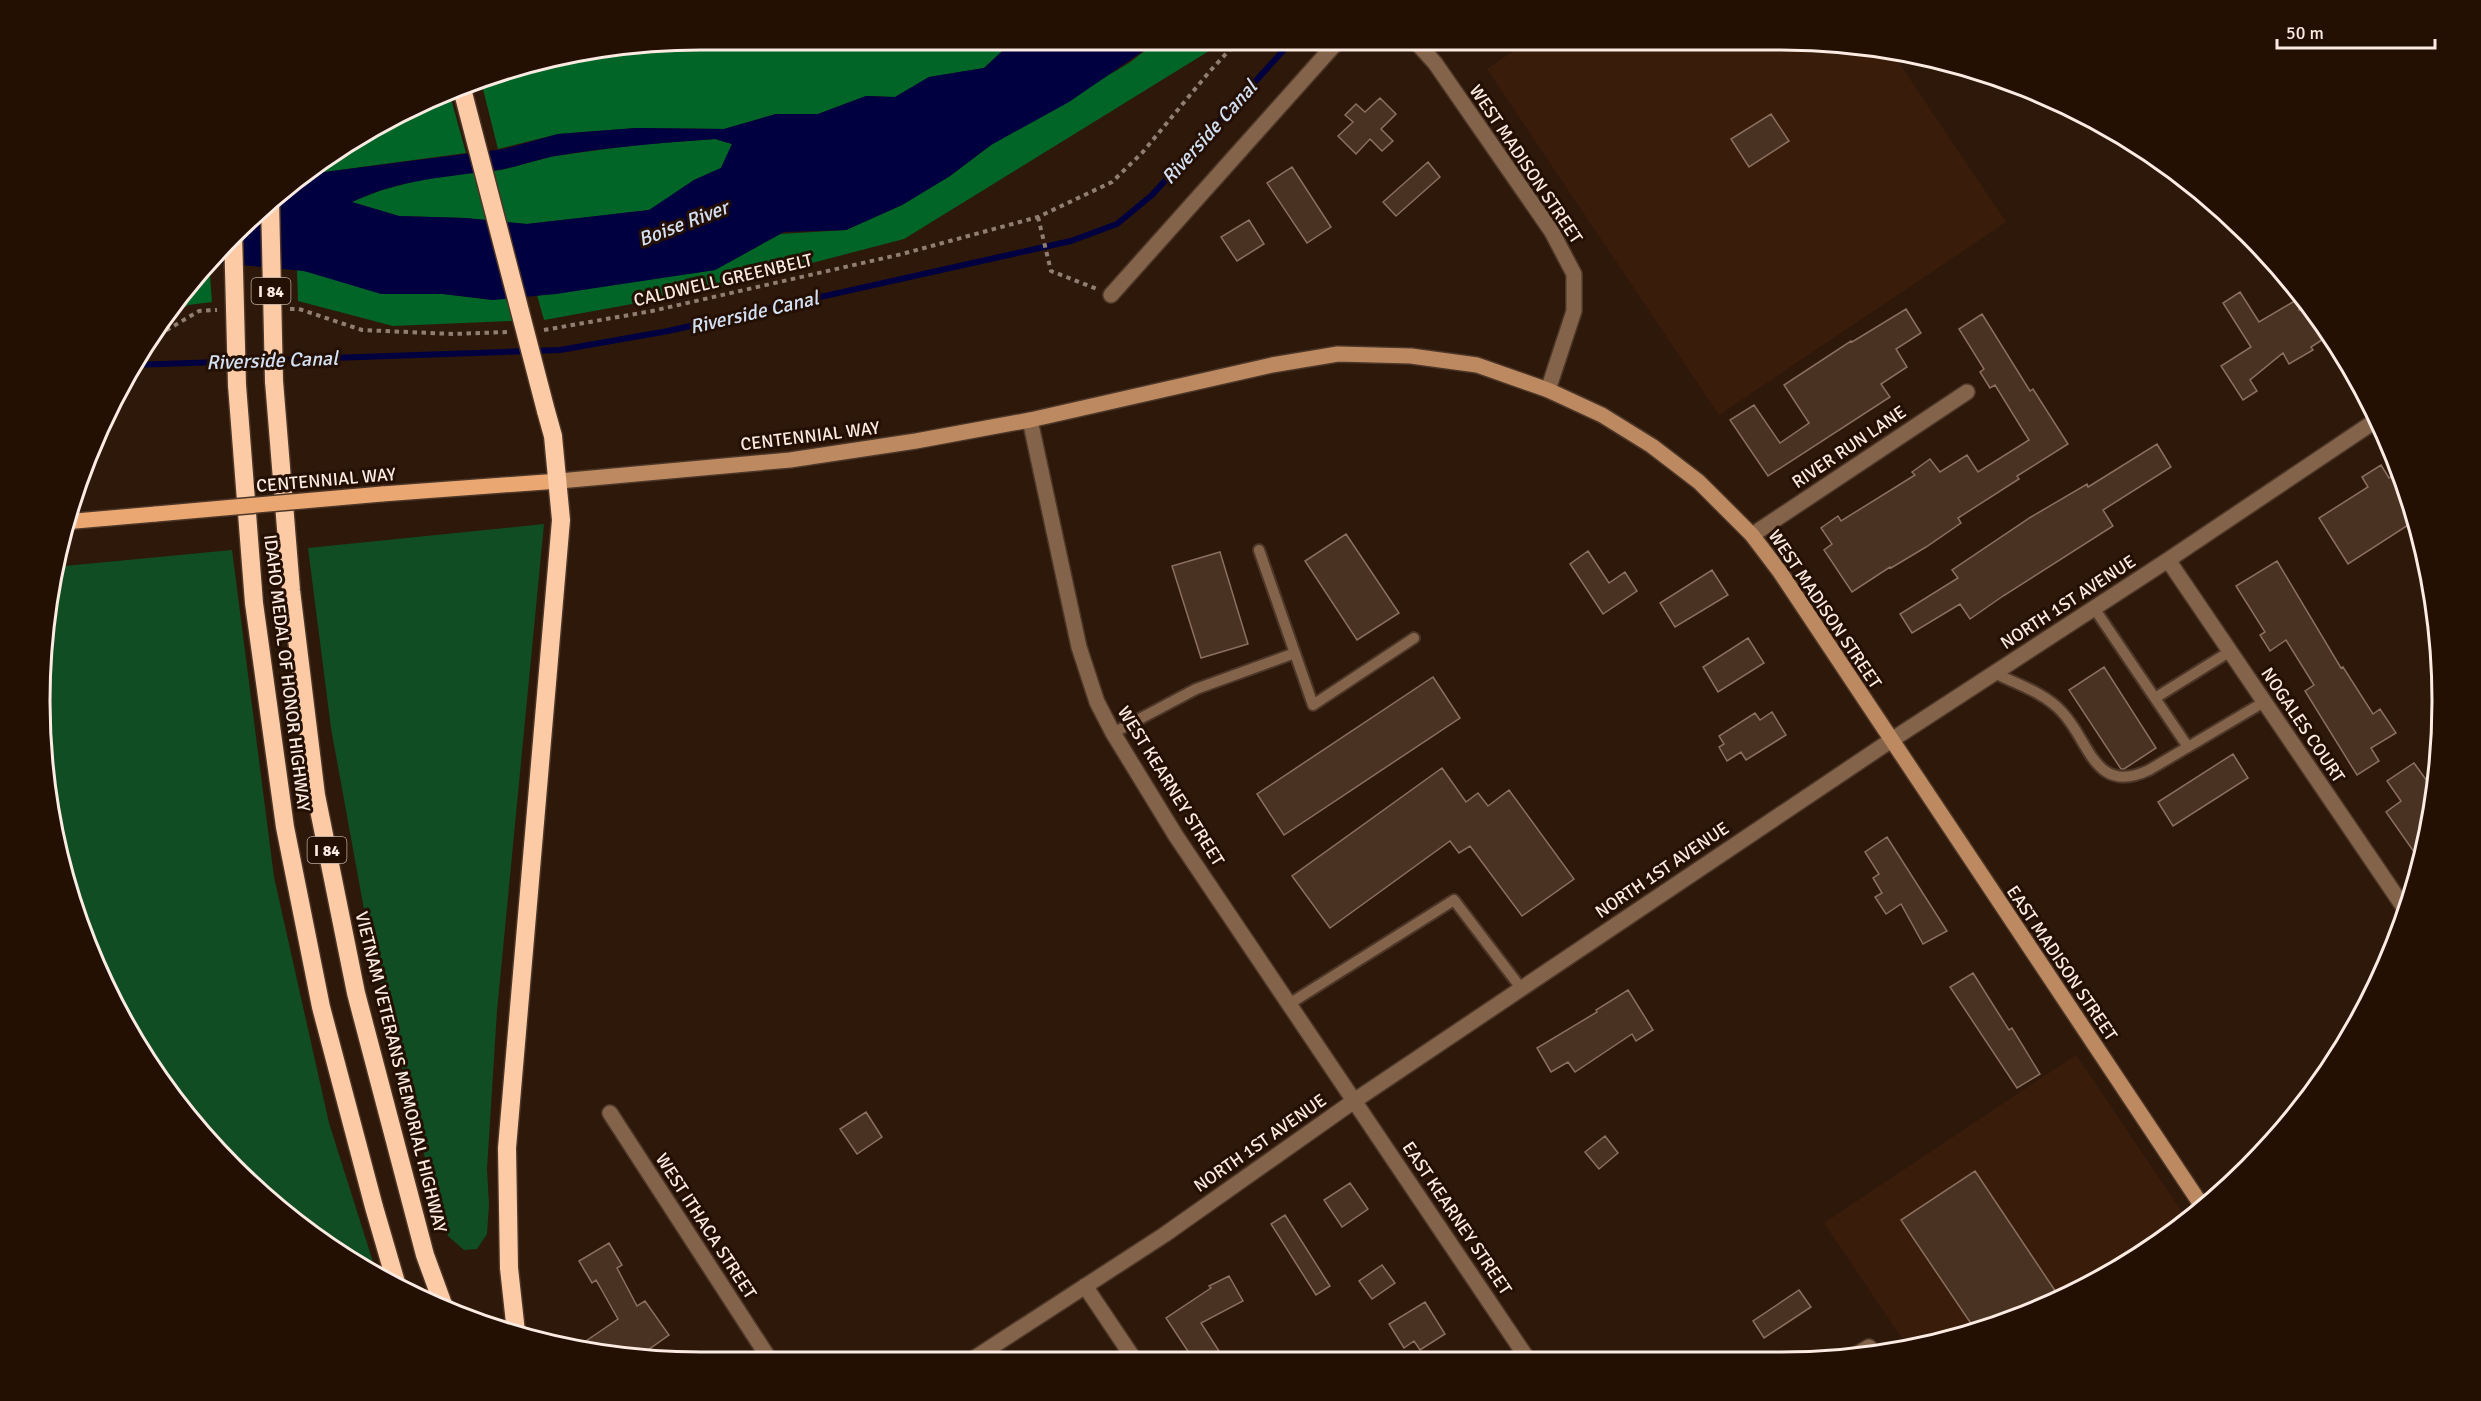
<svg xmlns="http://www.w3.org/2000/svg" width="2481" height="1401" viewBox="0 0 2481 1401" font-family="Signika,sans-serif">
<rect width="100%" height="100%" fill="#2e180a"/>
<path fill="#391d0a" d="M1823,40L1893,54L2006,222L1719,415L1487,69L1528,41Z
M2076,1055L2187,1219L2148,1251L1993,1327L1908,1347L1824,1223Z"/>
<path fill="#114d22" d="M544,524L497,1011L487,1169L489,1205L487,1234L477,1249L464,1250L448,1236L433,1190L369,937L331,728L308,548Z
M232,550L274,877L329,1123L373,1262V1275L265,1198L203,1136L128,1032L89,953L52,830L40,743L45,614L54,567Z"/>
<path fill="#026528" d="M1011,43L984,68L929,77L895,97L866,96L818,114H776L724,129L636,128L558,134L498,149L480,77L614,45Z
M1155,43H1216L1209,51L904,239L704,291L544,320L537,295L715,270L780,234L846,230L902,205L950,176L991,145L1129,63Z
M445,92L451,99L466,153L309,174L303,172L408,107Z
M715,139L732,144L721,168L694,180L650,210L527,224L465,218L399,216L351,202L382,190L431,177L501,170L554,156L636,145Z
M209,262L212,302L188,305L157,325Z
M297,270L443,294L493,300L507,298L512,321L393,326L298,301Z"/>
<path fill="#000041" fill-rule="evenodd" d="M1011,43H1155L1069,102L991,145L950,176L902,205L846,230L784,232L715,270L556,294L493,300L443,294H381L304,271L209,262L233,233L303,172L309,174L504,149L558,134L636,128L724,129L776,114H818L866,96L895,97L929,77L984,68ZM715,139L732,144L721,168L694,180L649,210L527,224L465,218L399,216L352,202C400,179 447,177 498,170C518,167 537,159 556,156C608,147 661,143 715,139Z"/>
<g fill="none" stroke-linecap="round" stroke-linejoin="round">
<path stroke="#000041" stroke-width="6" d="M132,365L560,350L668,331L1071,241L1117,224L1152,195L1291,42"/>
</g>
<path fill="#4a3223" stroke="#8b6f5f" stroke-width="1.5" d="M1380,98L1396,114L1381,129L1393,141L1382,151L1370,139L1356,154L1338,136L1353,122L1345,115L1356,104L1365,112Z
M1771,114L1789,141L1749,167L1731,139Z
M1428,162L1440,177L1396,216L1383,202Z
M1292,167L1331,227L1307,243L1267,183Z
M1249,220L1264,244L1237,261L1221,237Z
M2240,292L2259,322L2298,299L2299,310L2307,313L2322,340L2311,347L2313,350L2289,364L2283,353L2250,380L2257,391L2243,400L2221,366L2251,347L2223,303Z
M1906,309L1921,333L1896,349L1907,367L1881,384L1890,397L1768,476L1730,420L1754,405L1780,443L1809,423L1784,385L1851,341L1852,342Z
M1982,314L2030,391L2033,389L2068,444L2017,476L2019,479L1958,518L1961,523L1926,547L1891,568L1890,567L1852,592L1824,550L1832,544L1821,528L1838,516L1841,521L1915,475L1912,472L1930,459L1940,472L1967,455L1978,472L2029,440L1995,385L1990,388L1980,372L1984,369L1959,329Z
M2157,444L2171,467L2103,510L2113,526L2003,596L1970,619L1960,604L1912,633L1900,614L1958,578L1952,570L2031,517L2087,484L2088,487Z
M2381,465L2389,478L2398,472L2416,520L2348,564L2319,518L2368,487L2362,477Z
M1346,534L1399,613L1357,640L1305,561Z
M1588,551L1609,583L1625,572L1637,591L1603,614L1570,564Z
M1220,552L1248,644L1201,658L1172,566Z
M2277,561L2341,668L2343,667L2373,714L2380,709L2396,733L2371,748L2379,761L2357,775L2305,691L2314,685L2286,640L2270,651L2260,635L2265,632L2236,586Z
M1712,570L1728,595L1675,627L1660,603Z
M1748,638L1764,663L1718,692L1703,667Z
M2104,667L2156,748L2124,769H2121L2069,690Z
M1433,677L1460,718L1284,835L1257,794Z
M1772,712L1786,735L1746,760L1741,752L1727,761L1719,747L1724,744L1719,736L1755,713L1760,720Z
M2233,754L2248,778L2173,826L2158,802Z
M2414,763L2435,792L2419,859L2386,812L2401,801L2387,781Z
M1442,768L1466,802L1478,793L1488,806L1509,790L1574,879L1522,916L1470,846L1459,853L1450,841L1330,928L1292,876Z
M1887,837L1947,931L1923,944L1901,904L1886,914L1875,897L1882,893L1873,878L1879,874L1865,852Z
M1973,973L2009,1030L2012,1028L2040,1074L2017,1088L1950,987Z
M1628,990L1653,1030L1636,1041L1632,1034L1575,1072L1568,1062L1551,1072L1537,1048L1597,1012L1596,1010Z
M866,1112L882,1137L857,1154L840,1129Z
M1605,1136L1618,1153L1599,1169L1585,1152Z
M1975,1171L2058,1295L1993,1327L1976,1331L1901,1220Z
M1350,1183L1368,1209L1342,1227L1324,1200Z
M1285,1215L1330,1286L1316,1295L1271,1224Z
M609,1243L622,1265L617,1268L637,1306L645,1301L669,1335L638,1357L580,1345L618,1319L596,1280L592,1283L579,1261Z
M1382,1265L1395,1283L1372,1299L1359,1281Z
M1229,1276L1243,1301L1201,1323L1219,1351L1207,1359H1193L1166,1318L1211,1288L1209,1286Z
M1799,1290L1811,1307L1764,1338L1753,1321Z
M1425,1302L1445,1334L1420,1350L1414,1341L1404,1348L1389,1324Z"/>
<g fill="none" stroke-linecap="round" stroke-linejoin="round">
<g stroke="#4b3628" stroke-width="14">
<path id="lane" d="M2305,306L2309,304
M1259,550L1313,705L1414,638
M2094,608L2188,747
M1994,673C2017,684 2045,693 2062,712C2090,741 2094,796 2149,770L2264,702
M2155,698L2229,652
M1113,733L1196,689L1295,653
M1289,1004L1454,900L1521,988"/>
</g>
<g stroke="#4b3628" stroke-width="18">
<path id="street" d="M1416,42L1435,63L1552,232L1574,274V311L1548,390
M1111,295L1337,42
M1030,420L1079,647L1097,702L1113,733L1176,836L1527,1358
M1752,535L1967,392
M2168,560L2407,912
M610,1113L770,1360
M1085,1286L1134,1359
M1854,1356L1869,1347
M973,1359L1164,1235L1354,1101L1890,741L2168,560L2378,419"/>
</g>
<g stroke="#4b3628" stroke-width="18">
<path id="secondary" d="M559,481L790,460L916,441L1030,420L1272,365L1338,354L1411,356L1477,365L1548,390L1602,415L1652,446L1699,482L1752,535L1780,572L2202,1206"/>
</g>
<g stroke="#4b3628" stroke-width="18">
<path id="primary" d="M382,494L559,481
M64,522L156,514"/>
</g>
<g stroke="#4b3628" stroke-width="21">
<path id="highway" d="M274,381L291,590L316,795L356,993L425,1255L444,1307
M237,385L254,603L285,827L321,1007L374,1207L397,1286
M516,1332L509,1268L507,1148L561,520L553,436L546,411"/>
</g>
<path stroke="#917e73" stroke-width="4" stroke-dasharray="4.5 4.5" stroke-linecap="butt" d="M1038,217L1051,271L1097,289
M290,309H299L362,330L453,334L507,332
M544,330L652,311L902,254L1038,217L1112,182L1142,153L1210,71L1237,42
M149,335L165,331L199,311L217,310"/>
<use href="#lane" stroke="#836349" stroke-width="10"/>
<use href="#street" stroke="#836349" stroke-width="15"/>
<use href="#secondary" stroke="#bd8960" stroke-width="15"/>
<use href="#primary" stroke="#eaa771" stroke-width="15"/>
<use href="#highway" stroke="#fccba5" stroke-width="18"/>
<g stroke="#4b3628" stroke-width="18" stroke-linecap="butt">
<path id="primary-bridge" d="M156,514L382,494"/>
</g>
<g stroke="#4b3628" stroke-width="21" stroke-linecap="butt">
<path id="highway-bridge" d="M461,85L546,411
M270,200L274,381
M233,232L237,385"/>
</g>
<use href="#primary-bridge" stroke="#eaa771" stroke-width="15"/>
<use href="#highway-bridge" stroke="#fccba5" stroke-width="18"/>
</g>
<g text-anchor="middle" stroke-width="6" stroke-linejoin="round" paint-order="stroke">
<g fill="#240f03" stroke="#baa99f" stroke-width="1.5">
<rect x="251.5" y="278" width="39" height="26" rx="4.5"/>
<rect x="307.5" y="837" width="39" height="26" rx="4.5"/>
</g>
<g font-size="16" font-weight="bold" fill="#fbebe2">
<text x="271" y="297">I 84</text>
<text x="327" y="856">I 84</text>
</g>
<g font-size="18" fill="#fbebe2" stroke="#240f03">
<text transform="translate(1526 164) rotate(56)" y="6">WEST MADISON STREET</text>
<text transform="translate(723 280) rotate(-13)" y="6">CALDWELL GREENBELT</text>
<text transform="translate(810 436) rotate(-7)" y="6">CENTENNIAL WAY</text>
<text transform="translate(1849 447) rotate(-34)" y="6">RIVER RUN LANE</text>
<text transform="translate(326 480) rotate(-5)" y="6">CENTENNIAL WAY</text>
<text transform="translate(2068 602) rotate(-33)" y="6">NORTH 1ST AVENUE</text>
<text transform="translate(1825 609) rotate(56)" y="6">WEST MADISON STREET</text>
<text transform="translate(287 673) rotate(83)" y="6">IDAHO MEDAL OF HONOR HIGHWAY</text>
<text transform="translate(2303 725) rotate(56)" y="6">NOGALES COURT</text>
<text transform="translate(1171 786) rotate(58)" y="6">WEST KEARNEY STREET</text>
<text transform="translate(1662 870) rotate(-34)" y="6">NORTH 1ST AVENUE</text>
<text transform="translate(2062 963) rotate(56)" y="6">EAST MADISON STREET</text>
<text transform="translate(401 1072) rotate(76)" y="6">VIETNAM VETERANS MEMORIAL HIGHWAY</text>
<text transform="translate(1260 1143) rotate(-35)" y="6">NORTH 1ST AVENUE</text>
<text transform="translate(1457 1218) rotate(56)" y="6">EAST KEARNEY STREET</text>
<text transform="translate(706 1226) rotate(57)" y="6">WEST ITHACA STREET</text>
</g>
<g font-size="20" font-style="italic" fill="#d3e0f4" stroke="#240f03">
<text transform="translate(1209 132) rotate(-48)" y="7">Riverside Canal</text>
<text transform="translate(683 223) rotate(-21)" y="7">Boise River</text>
<text transform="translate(754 312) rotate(-13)" y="7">Riverside Canal</text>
<text transform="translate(272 360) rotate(-2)" y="7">Riverside Canal</text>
</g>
</g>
<path d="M0 0H2481V1401H0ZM701 50H1781A651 651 0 0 1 2432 701V701A651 651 0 0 1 1781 1352H701A651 651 0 0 1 50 701V701A651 651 0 0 1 701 50Z" fill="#240f03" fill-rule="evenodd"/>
<path fill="none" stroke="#fbebe2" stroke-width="3" d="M701 50H1781A651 651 0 0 1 2432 701V701A651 651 0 0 1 1781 1352H701A651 651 0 0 1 50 701V701A651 651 0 0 1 701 50Z"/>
<path d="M2277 39v9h158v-9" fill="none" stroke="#fbebe2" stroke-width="3"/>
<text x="2286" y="39" font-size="18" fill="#fbebe2" stroke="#240f03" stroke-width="4.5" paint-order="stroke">50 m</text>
</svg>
